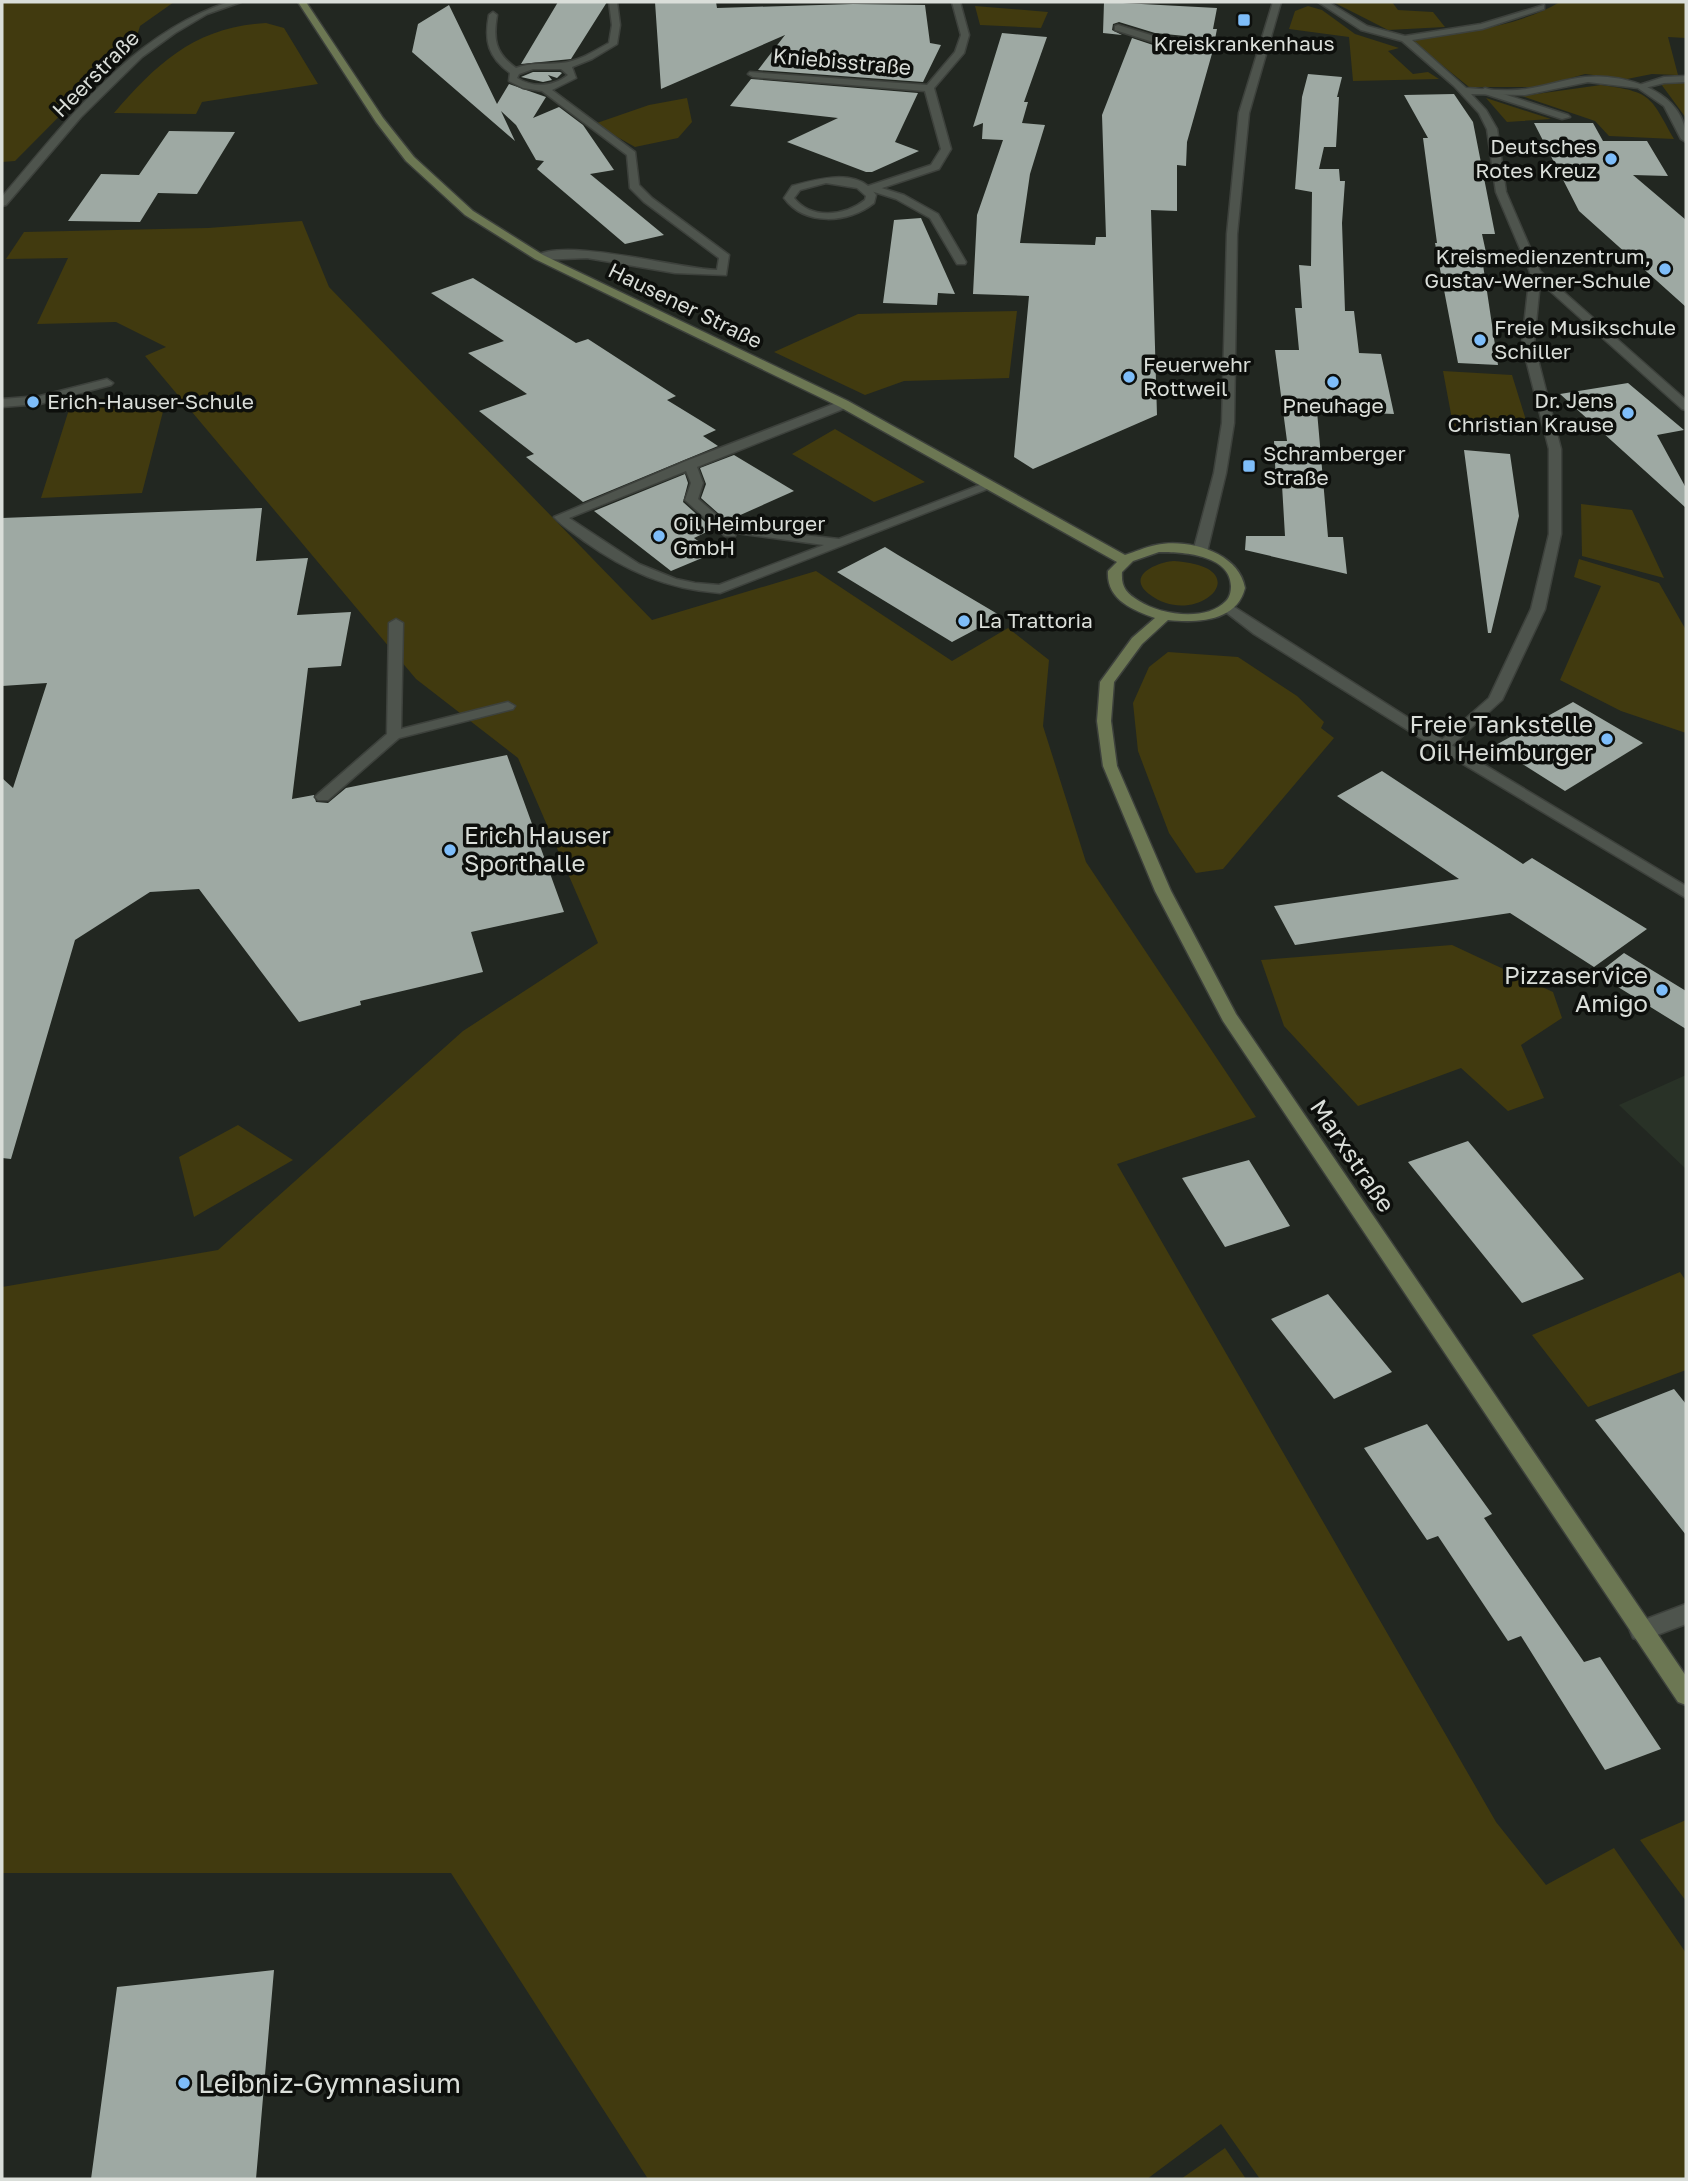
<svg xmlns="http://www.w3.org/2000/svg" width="1688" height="2181" viewBox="0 0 1688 2181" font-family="'Golos Text',sans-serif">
<rect width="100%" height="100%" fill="#222721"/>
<path fill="#293227" d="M1686,1075V1169L1619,1105Z"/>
<path fill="#413a0f" d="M2,2H174L140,26L136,39L15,161L2,162Z
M1333,2H1392L1398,10L1433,12L1445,27L1388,30Z
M1560,2H1686V38L1668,37L1678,75L1652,74L1627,79L1585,74L1539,87H1469L1411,40C1462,32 1515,28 1560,2Z
M975,6L1048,12L1041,28L980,25Z
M1308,6L1322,10L1355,34L1399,48L1388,51L1413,74L1428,72L1439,79L1353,81L1349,37L1289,29L1295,11Z
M266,23L284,28L318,84L202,102L196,114L114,113C158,62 196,27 266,23Z
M1668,82L1686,83V118L1661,84Z
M1601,85C1652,92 1650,96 1674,139L1609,136L1595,121L1522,96Z
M687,98L692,122L678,138L635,147L594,124L649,105Z
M1486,98L1551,119L1507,122Z
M302,221L329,287L652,620L816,571L952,661L1008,628L1049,660L1043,726L1086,862L1256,1117L1117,1164L1496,1822L1546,1885L1614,1848L1686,1953V2179H1260L1221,2124L1147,2179H648L451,1873H2V1287L218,1250L463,1031L598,943L518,758L416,679L145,356L166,347L116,322L37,324L68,258L6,259L24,232L208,228Z
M1017,311L1009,378L904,381L865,395L774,352L858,314Z
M1443,371L1512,375L1529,430H1454Z
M167,396L142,493L41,498L72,400Z
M835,429L925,482L874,502L792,454Z
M1581,504L1632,510L1664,578L1582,556Z
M1579,559L1659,583L1686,630V733L1621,711L1560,680L1601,586L1574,577Z
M1174,561C1263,567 1196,631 1149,594C1125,575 1158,562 1174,561Z
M1168,652L1238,657L1297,696L1324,722L1321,728L1334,738L1223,869L1196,873L1169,833L1138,751L1133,703L1149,667Z
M1452,945L1553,992L1562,1018L1521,1045L1544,1098L1508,1111L1461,1068L1358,1106L1284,1026L1261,960Z
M238,1125L293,1160L194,1217L179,1157Z
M1680,1272L1686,1281V1370L1588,1407L1532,1335Z
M1686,1820V1901L1640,1840Z
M1225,2148L1246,2179H1181Z"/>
<path fill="#9ea9a3" d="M558,2H607L571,59L521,64Z
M655,2H716L717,8L853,4L925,5L930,43L941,45L923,82L758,70L785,35L661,89Z
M1104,2L1217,8L1213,29H1217L1215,39L1155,33L1119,22L1113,24L1112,30L1122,35L1103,33Z
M449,5L497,104L509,84L546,97L533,118L559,107L583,125L614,170L590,174L664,235L625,244L537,169L544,161L536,160L516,125L501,111L515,141L412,52L418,24Z
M1002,33L1047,37L1024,102H1028L1022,123L1045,125L1030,174L1020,243L1095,245L1096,237H1106L1102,115L1132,38L1153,45L1213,50L1187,142L1186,166L1177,165V211L1151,210L1157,415L1033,469L1014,457L1029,296L973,294L977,215L1003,140L982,139L983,123L973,127Z
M533,72H560L562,73L557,78L548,75L552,80L543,82L521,77Z
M1308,74L1342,77L1337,97H1339L1336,147H1324L1319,169H1339L1340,181H1345L1342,223L1345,311H1354L1359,353L1381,354L1394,414L1317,411L1328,537H1343L1347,574L1245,550L1246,536H1285L1282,485L1276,484L1274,441H1287L1275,350H1299L1295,308H1302L1299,265L1311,266L1312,192L1295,189L1302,97Z
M751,79L918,93L895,142L919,151L872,172H866L787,142L838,118L730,106Z
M1454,94L1473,122L1495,234H1482L1487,257L1482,258L1498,365L1458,363L1435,243H1437L1423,138H1428L1404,95Z
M1534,123H1593L1603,141H1647L1668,176L1633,175L1686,220V307L1579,211Z
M169,131L235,132L197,194L158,193L140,222L68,221L101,174L139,175Z
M921,218L955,294L938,293L937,305L883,303L894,220Z
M473,278L576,343L588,339L676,396L667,400L716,430L703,436L718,446L583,502L526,457L534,454L479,411L527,394L468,353L504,341L431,293Z
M1628,383L1684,430L1657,435L1686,488V508L1560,394Z
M1464,450L1510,454L1519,516L1491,633H1488Z
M734,455L794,491L727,521L701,498L706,484L700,468Z
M685,474L688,483L683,502L713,529L694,538L714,553L671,571L594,511Z
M262,508L256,561L308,558L297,615L351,612L341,666L308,668L292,799L314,795L316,802L328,803L346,788L507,755L564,912L471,932L483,972L360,1001L361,1005L299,1022L199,889L150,892L75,940L11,1159L2,1158V778L13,788L47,683L2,686V518Z
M885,547L898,555L1001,616L952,642L837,572Z
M1573,702L1643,743L1565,791L1494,746Z
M1382,771L1523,864L1532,858L1647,929L1594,967L1510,913L1295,945L1274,906L1459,879L1337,796Z
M1624,953L1686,991V1029L1597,974Z
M1468,1141L1521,1204L1584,1279L1522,1303L1408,1162Z
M1249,1160L1290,1226L1225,1247L1182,1178Z
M1328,1294L1392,1372L1334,1399L1271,1319Z
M1674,1389L1686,1404V1535L1595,1420Z
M1427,1424L1492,1514L1484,1518L1584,1662L1600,1657L1661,1749L1605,1770L1521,1636L1508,1641L1438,1536L1427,1540L1364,1448Z
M274,1970L256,2179H91L117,1987Z"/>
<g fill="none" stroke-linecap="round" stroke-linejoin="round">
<g stroke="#3d413c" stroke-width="3">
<path id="service" d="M1118,25L1154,36L1263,46L1268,49L1263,52L1153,42L1115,30V26Z
M1686,76V82L1664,83L1641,89L1636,86L1664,77Z
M1485,88L1568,115L1570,117L1562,119L1482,93L1480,91Z
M875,186L904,195L938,214L966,262L965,264H957L930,218L896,199L871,191V187Z
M107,379L113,383L111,385L40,404L2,407V399L40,396Z
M844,400L850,404L848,407L697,467L703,483L698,499L726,523L767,531L839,539L985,483L989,482L995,486L720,593C667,589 626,571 584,541C574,533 562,526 554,517L686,461ZM686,471L691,483L685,500L725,536H735L736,533L824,545L719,585L695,583L676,579L639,564L569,518Z
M396,619L403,623L401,729L508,702L515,706L513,709L399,738L328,800H318L315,797L318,794L387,734L389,623Z
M1686,1604V1624L1641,1641L1633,1638L1630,1631L1633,1624Z"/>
</g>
<g stroke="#3d413c" stroke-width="3">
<path id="minor" d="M229,2H241L207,14L175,33L142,57L81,117L6,205L2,206V197C66,122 132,33 229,2Z
M609,2H617L620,25L617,44L592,59L572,67L576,78L552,90L635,152L639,185L652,198L729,255L726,275L675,273L587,258L539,260L534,257C563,236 677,269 717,270L719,258L644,202L630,188L627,155L542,91L523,88L509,81L510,73C488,57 484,41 489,15L493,12L497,15C493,39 495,53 516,68C531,62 545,65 561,63C578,62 594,51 609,43L612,25ZM533,69H561L568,75C553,87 533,88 517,78L519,74Z
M952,2H960L969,35L964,53L934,88L951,149L939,169L873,191L876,195L874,203C848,224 804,226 784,198L792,186C814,180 848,170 868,186L931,165L941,149L925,91L753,77L748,74L750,72L927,85L955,52L961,35ZM826,183L857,188L866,196L865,200C845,216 811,220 794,198L800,190Z
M1318,2H1328L1367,26L1405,36L1481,24L1544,5V9L1482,29L1412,40L1466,88C1485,89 1507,92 1526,89C1546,86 1565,79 1585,77C1626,73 1688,92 1686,142L1681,139L1664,106L1638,88L1588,82L1525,95L1471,94L1486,110L1497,129L1506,192L1540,271L1686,400V410L1682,409L1540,282L1534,344L1561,449V534L1545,609L1502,700L1448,749L1443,751L1436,746L1438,743L1489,698L1531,609L1549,534V449L1522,344L1530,272L1496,192L1487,129L1479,113L1454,86L1402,41L1361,30Z"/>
</g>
<g stroke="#3d413c" stroke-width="3">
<path id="tertiary" d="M1273,2H1281L1249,113L1237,234L1234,423L1226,473L1207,552L1200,556L1193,552L1214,473L1222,423L1227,234L1239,113Z
M1228,603L1448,743L1686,886V898L1438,749L1254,634L1223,610V604Z"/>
</g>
<g stroke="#3d413c" stroke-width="3">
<path id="secondary" d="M298,2H306L383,118L414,157L473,211L543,255L848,401L1125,555C1135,552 1145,547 1156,545C1187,538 1239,552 1245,588C1237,622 1196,623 1168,620L1142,644L1114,682L1111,721L1117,766L1171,891L1236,1014L1686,1676V1705L1678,1702L1223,1021L1155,891L1103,766L1097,721L1100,682L1132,638L1155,618C1132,610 1106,599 1108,571L1117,562L840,407L535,259L465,215L406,161L376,122ZM1159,552C1181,552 1230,554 1231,586C1231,591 1230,597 1226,601C1206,622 1161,615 1139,601C1126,593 1121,587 1122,572L1133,561Z"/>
</g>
<use href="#service" fill="#4e544d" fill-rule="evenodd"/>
<use href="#minor" fill="#4e544d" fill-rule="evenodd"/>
<use href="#tertiary" fill="#4e544d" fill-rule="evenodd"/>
<use href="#secondary" fill="#6c7753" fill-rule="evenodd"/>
</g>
<g fill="#7ebdf9" stroke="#0d0f0c" stroke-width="2.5">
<rect x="1237" y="13" width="14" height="14" rx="3.5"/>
<circle cx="1611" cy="159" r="7"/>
<circle cx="1665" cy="269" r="7"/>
<circle cx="1480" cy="340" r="7"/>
<circle cx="1129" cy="377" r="7"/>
<circle cx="1333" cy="382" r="7"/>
<circle cx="33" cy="402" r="7"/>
<circle cx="1628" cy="413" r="7"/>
<rect x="1242" y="459" width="14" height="14" rx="3.5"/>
<circle cx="659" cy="536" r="7"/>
<circle cx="964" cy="621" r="7"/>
<circle cx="1607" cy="739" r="7"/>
<circle cx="450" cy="850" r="7"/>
<circle cx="1662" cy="990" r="7"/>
<circle cx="184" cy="2083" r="7"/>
</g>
<g text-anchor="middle" stroke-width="7" stroke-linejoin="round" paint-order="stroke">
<g font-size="21" fill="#daded9" stroke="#0d0f0c" text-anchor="start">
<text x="1244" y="51" text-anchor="middle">Kreiskrankenhaus</text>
<text x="1597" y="154" text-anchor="end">Deutsches<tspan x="1597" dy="24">Rotes Kreuz</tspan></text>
<text x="1651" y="264" text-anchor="end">Kreismedienzentrum,<tspan x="1651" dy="24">Gustav-Werner-Schule</tspan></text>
<text x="1494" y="335">Freie Musikschule<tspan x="1494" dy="24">Schiller</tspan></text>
<text x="1143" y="372">Feuerwehr<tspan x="1143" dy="24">Rottweil</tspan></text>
<text x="1614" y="408" text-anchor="end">Dr. Jens<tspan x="1614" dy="24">Christian Krause</tspan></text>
<text x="47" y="409">Erich-Hauser-Schule</text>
<text x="1333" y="413" text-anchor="middle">Pneuhage</text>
<text x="1263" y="461">Schramberger<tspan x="1263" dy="24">Straße</tspan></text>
<text x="673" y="531">Oil Heimburger<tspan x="673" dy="24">GmbH</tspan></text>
<text x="978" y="628">La Trattoria</text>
</g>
<g font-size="21" fill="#daded9" stroke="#0d0f0c">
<text transform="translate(842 62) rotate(5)" y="7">Kniebisstraße</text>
<text transform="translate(96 74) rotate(-45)" y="7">Heerstraße</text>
<text transform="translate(685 306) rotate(26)" y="7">Hausener Straße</text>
</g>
<g font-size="24" fill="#daded9" stroke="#0d0f0c" text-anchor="end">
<text x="1593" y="733">Freie Tankstelle<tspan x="1593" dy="28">Oil Heimburger</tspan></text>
<text x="464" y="844" text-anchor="start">Erich Hauser<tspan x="464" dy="28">Sporthalle</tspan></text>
<text x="1648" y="984">Pizzaservice<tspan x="1648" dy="28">Amigo</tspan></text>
</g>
<g font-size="24" fill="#daded9" stroke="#0d0f0c">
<text transform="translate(1352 1156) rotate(56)" y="8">Marxstraße</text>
</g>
<g font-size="28" fill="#daded9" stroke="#0d0f0c" text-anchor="start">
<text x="198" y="2093">Leibniz-Gymnasium</text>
</g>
</g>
<rect width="1688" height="2181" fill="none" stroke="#daded9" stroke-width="7"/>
</svg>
